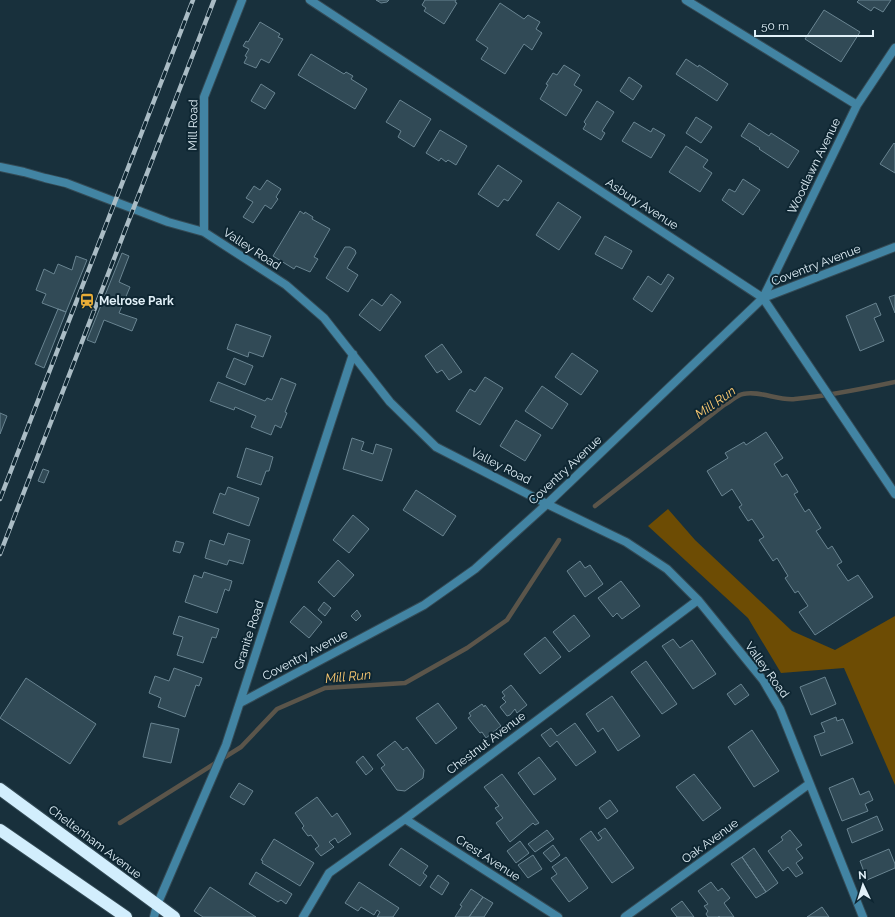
<svg xmlns="http://www.w3.org/2000/svg" width="895" height="917" viewBox="0 0 895 917" font-family="Raleway,sans-serif">
<rect width="100%" height="100%" fill="#18303c"/>
<path fill="#6d4c04" d="M668,509L695,540L792,631L835,650L895,616V785L844,668L781,673L748,618L648,526Z"/>
<g fill="none" stroke-linecap="round" stroke-linejoin="round">
<path stroke="#5b554a" stroke-width="4.5" d="M595,506L724,405C730,402 737,395 743,394C760,390 778,401 795,399C829,396 862,389 895,382
M120,823L241,747L277,709L325,688L405,683L467,648L507,620L559,540"/>
</g>
<path fill="#314a56" stroke="#698491" d="M376,0H389L387,2L381,3Z
M425,0H456L455,2L457,3L444,24L424,11L426,8L422,5Z
M859,0H891L883,12L874,7L871,11L857,2Z
M500,3L524,19L528,15L540,22L536,29L542,33L532,50L524,44L505,74L481,59L488,48L476,40Z
M824,10L860,32L841,62L805,39Z
M260,22L280,34L278,37L283,39L269,63L261,59L256,68L244,63L247,57L245,56L249,49L243,46L246,41L248,42Z
M311,54L344,74L346,72L353,76L351,79L367,89L355,109L298,75Z
M686,59L698,67L699,65L728,84L717,101L676,74Z
M564,65L580,75L574,85L582,90L566,116L540,99L548,85L546,84L553,73L557,75Z
M629,77L642,86L633,100L620,91Z
M261,84L275,93L265,109L251,101Z
M400,100L431,119L414,147L398,137L401,131L386,122Z
M597,101L614,112L602,131L605,133L601,140L583,129L586,124L584,122Z
M696,117L712,127L701,143L686,133Z
M634,122L651,132L653,128L665,135L651,158L622,141Z
M749,123L769,136L771,133L799,151L788,168L759,149L760,148L741,136Z
M440,130L467,146L456,165L448,160L446,162L441,158L439,161L426,153Z
M894,143L895,144V173L880,164Z
M686,146L708,160L703,167L712,173L700,192L669,172Z
M498,165L522,181L508,201L504,199L498,207L478,194Z
M743,179L760,190L743,215L722,200L729,189L735,192Z
M267,180L281,189L276,197L278,199L271,209L265,205L253,223L243,217L253,202L246,198L254,186L260,190Z
M558,202L581,217L559,250L536,235Z
M300,211L304,214L305,212L313,217L312,219L330,229L314,257L318,259L310,272L296,266L294,269L273,256Z
M605,236L632,251L622,269L595,254Z
M345,247H350L355,250L356,253L347,268L358,275L348,292L326,278Z
M122,253L129,256L119,282L130,287L119,313L137,319L132,331L104,320L95,343L87,340Z
M76,256L87,260L66,312L42,303L46,294L36,290L44,269L54,274L58,264L72,270Z
M668,274L674,278L652,312L633,299L648,276L661,285Z
M391,294L401,302L380,331L359,315L372,299L382,306Z
M895,295V313L889,297Z
M876,303L881,315L874,318L884,341L860,351L846,316Z
M58,309L66,312L44,368L35,364Z
M236,324L271,336L263,357L249,352L248,357L227,349Z
M442,344L462,372L449,380L442,370L437,373L425,356Z
M572,353L598,371L581,395L555,377Z
M234,358L253,366L245,385L226,377Z
M485,377L503,388L480,425L456,411L470,389L475,392Z
M281,378L296,384L285,412L287,413L281,428L275,425L271,435L251,427L256,416L235,407L234,410L210,401L218,382L265,401L267,398L272,400Z
M542,386L568,404L552,429L525,411Z
M0,413L7,416L0,434Z
M516,420L541,435L525,461L500,446Z
M766,432L783,458L774,464L782,477L787,474L798,492L794,494L805,512L809,509L821,528L816,531L828,549L832,546L842,562L837,565L848,581L858,575L873,597L815,635L799,612L808,606L798,591L795,593L785,578L788,576L777,558L773,561L759,540L764,537L752,519L748,521L739,507L742,505L732,489L722,496L707,471L728,458L725,453L744,442L746,445Z
M352,438L364,442L361,450L373,454L376,444L392,449L382,481L343,469Z
M246,448L273,457L269,471H266L261,485L237,477Z
M43,469L49,471L44,483L38,481Z
M228,487L259,498L249,526L213,513L220,493L225,495Z
M416,490L456,516L443,536L403,510Z
M353,515L369,529L349,553L333,540Z
M228,533L250,540L243,564L229,560L227,565L205,558L210,540L224,545Z
M176,541L184,543L180,553L173,551Z
M338,560L354,575L334,597L318,582Z
M580,561L585,568L590,565L603,584L585,597L567,571Z
M204,572L232,581L229,591L225,589L217,613L185,602L194,575L202,578Z
M621,581L640,606L622,619L617,613L613,617L598,598Z
M324,602L331,608L325,616L318,610Z
M304,606L322,622L309,638L290,622Z
M357,610L361,616L356,621L351,616Z
M574,615L590,636L569,652L553,632Z
M179,616L219,629L216,638L212,637L203,663L177,655L183,637L173,634Z
M545,637L561,657L540,674L524,654Z
M673,639L680,648L692,640L716,674L693,689L662,646Z
M646,661L677,704L662,714L631,672Z
M174,668L202,678L199,686L196,685L185,717L158,707L161,698L149,693L155,676L169,681Z
M825,677L836,704L811,715L800,687Z
M26,678L96,724L70,764L0,718Z
M741,684L749,695L735,705L727,694Z
M511,685L527,705L517,713L515,709L510,715L507,716L500,707L506,702L502,698L505,696L502,692Z
M612,696L640,736L618,751L603,728L598,732L586,714Z
M438,703L457,728L436,744L416,718Z
M482,704L484,707L485,705L501,726L486,738L482,732L480,733L468,718L471,716L469,713Z
M836,717L837,721L843,719L853,743L821,756L814,736L825,732L821,723Z
M151,723L179,729L171,763L143,757Z
M575,723L596,752L576,766L557,741L550,747L541,735L551,728L557,736Z
M752,730L779,771L754,787L728,747Z
M395,741L403,750L407,747L424,770L423,778L405,791L397,790L381,768L385,765L377,755Z
M363,756L373,769L366,775L356,762Z
M539,757L556,779L534,795L518,773Z
M502,774L539,823L535,825L533,823L510,842L496,823L503,818L495,808L499,806L484,787Z
M694,774L721,808L703,821L676,787Z
M853,778L860,795L869,791L873,800L865,804L868,811L842,821L829,788Z
M239,783L253,791L244,805L230,797Z
M317,797L332,817L337,813L351,834L338,843L335,838L329,842L334,847L321,856L315,849L319,846L311,835L308,836L302,828L304,826L295,813Z
M610,800L618,811L607,819L599,808Z
M877,816L883,830L852,843L847,829Z
M605,828L634,868L612,883L580,839L591,831L598,841L602,838L598,833Z
M547,830L554,839L535,852L528,844Z
M790,830L802,845L796,849L803,858L796,863L803,873L796,877L788,867L783,871L768,851L783,840L781,837Z
M274,839L314,863L300,886L262,863L263,861L261,860Z
M520,841L529,853L516,863L507,851Z
M553,845L560,855L551,862L543,853Z
M401,848L428,866L423,873L427,876L420,886L389,865Z
M754,848L778,883L766,892L742,857Z
M889,849L895,864V868L867,880L860,861Z
M533,855L542,869L528,878L518,865Z
M566,857L588,888L569,902L551,878L557,874L552,867Z
M742,857L766,892L756,898L731,864Z
M256,872L292,894L286,904L281,900L278,902L249,884Z
M438,875L449,883L442,895L430,887Z
M359,882L399,908L393,917H377L380,912L377,910L374,915L361,907L358,911L345,903Z
M711,882L718,891L722,888L730,898L724,903L734,917H720L719,916L718,917H708L706,914L708,911L704,906L708,904L698,891Z
M210,887L256,917H203L194,911Z
M471,889L483,897L469,917H455L462,906L460,905Z
M483,897L493,903L484,917H469Z
M682,901L694,917H677L671,909Z
M822,907L829,917H807Z"/>
<g fill="none" stroke-linecap="round" stroke-linejoin="round">
<g stroke="#344b56" stroke-width="10">
<path id="street" d="M310,0L763,298L895,494
M686,0L857,105
M0,167L24,172L45,178L66,183L168,222L204,232L286,285L324,318L390,402L436,447L547,504L626,542L667,569L698,600L763,680L780,709L863,917
M204,232V97L242,0
M763,298L857,105L895,48
M240,703L424,605L475,569L547,504L763,298L895,247
M405,819L558,917
M154,917L157,905L226,745L353,354
M303,917L329,873L405,819L698,600
M625,917L809,784"/>
</g>
<g stroke="#344b56" stroke-width="14">
<path id="highway" d="M0,789L174,917
M0,830L126,917"/>
</g>
<use href="#street" stroke="#4284a3" stroke-width="8"/>
<use href="#highway" stroke="#d2eefd" stroke-width="12"/>
<g stroke="#aabcc5" stroke-width="4.5">
<path id="rail" d="M0,499L193,0
M0,554L214,0"/>
</g>
<use href="#rail" stroke="#0e2632" stroke-width="3" stroke-dasharray="9" stroke-linecap="butt"/>
</g>
<defs>
<g id="station-bare" transform="scale(1.2)"><path d="M-3-6H3Q5-6 5-4V2Q5 4 3 4L4.5 6H3L1.5 4h-3L-3 6H-4.5L-3 4Q-5 4-5 2V-4Q-5-6-3-6ZM-3.5-4v3h7v-3ZM-3.5 1v1.5H-2V1ZM2 1v1.5H3.5V1Z" fill="#e7ac37" stroke="#0e2632" stroke-width="2.5" paint-order="stroke"/></g>
</defs>
<g fill-rule="evenodd">
<use href="#station-bare" x="87" y="301"/>
</g>
<g text-anchor="middle" stroke-width="4" stroke-linejoin="round" paint-order="stroke">
<g font-size="12" fill="#e1f0f8" stroke="#0e2632">
<text transform="translate(193 125) rotate(-89)" y="4">Mill Road</text>
<text transform="translate(814 166) rotate(-64)" y="4">Woodlawn Avenue</text>
<text transform="translate(642 204) rotate(33)" y="4">Asbury Avenue</text>
<text transform="translate(252 249) rotate(33)" y="4">Valley Road</text>
<text transform="translate(816 265) rotate(-21)" y="4">Coventry Avenue</text>
<text transform="translate(501 466) rotate(27)" y="4">Valley Road</text>
<text transform="translate(565 470) rotate(-43)" y="4">Coventry Avenue</text>
<text transform="translate(249 635) rotate(-72)" y="4">Granite Road</text>
<text transform="translate(305 655) rotate(-28)" y="4">Coventry Avenue</text>
<text transform="translate(767 670) rotate(54)" y="4">Valley Road</text>
<text transform="translate(486 743) rotate(-37)" y="4">Chestnut Avenue</text>
<text transform="translate(710 841) rotate(-36)" y="4">Oak Avenue</text>
<text transform="translate(95 842) rotate(37)" y="4">Cheltenham Avenue</text>
<text transform="translate(488 858) rotate(33)" y="4">Crest Avenue</text>
</g>
<g font-size="12" font-weight="bold" fill="#e1f0f8" stroke="#0e2632" text-anchor="start">
<text x="99" y="305">Melrose Park</text>
</g>
<g font-size="13" font-style="italic" fill="#fecb72" stroke="#0e2632">
<text transform="translate(715 402) rotate(-35)" y="5">Mill Run</text>
<text transform="translate(348 676) rotate(-5)" y="5">Mill Run</text>
</g>
</g>
<g transform="translate(863 885) rotate(356)" stroke="#0e2632" stroke-width="3" paint-order="stroke">
<path d="M0-3L7 15L0 10L-7 15Z" fill="#e1f0f8"/>
<text y="-6" font-size="11" font-weight="bold" text-anchor="middle" fill="#e1f0f8">N</text>
</g>
<path d="M755 30v6h118v-6" fill="none" stroke="#e1f0f8" stroke-width="2"/>
<text x="761" y="30" font-size="12" fill="#e1f0f8" stroke="#0e2632" stroke-width="3" paint-order="stroke">50 m</text>
</svg>
